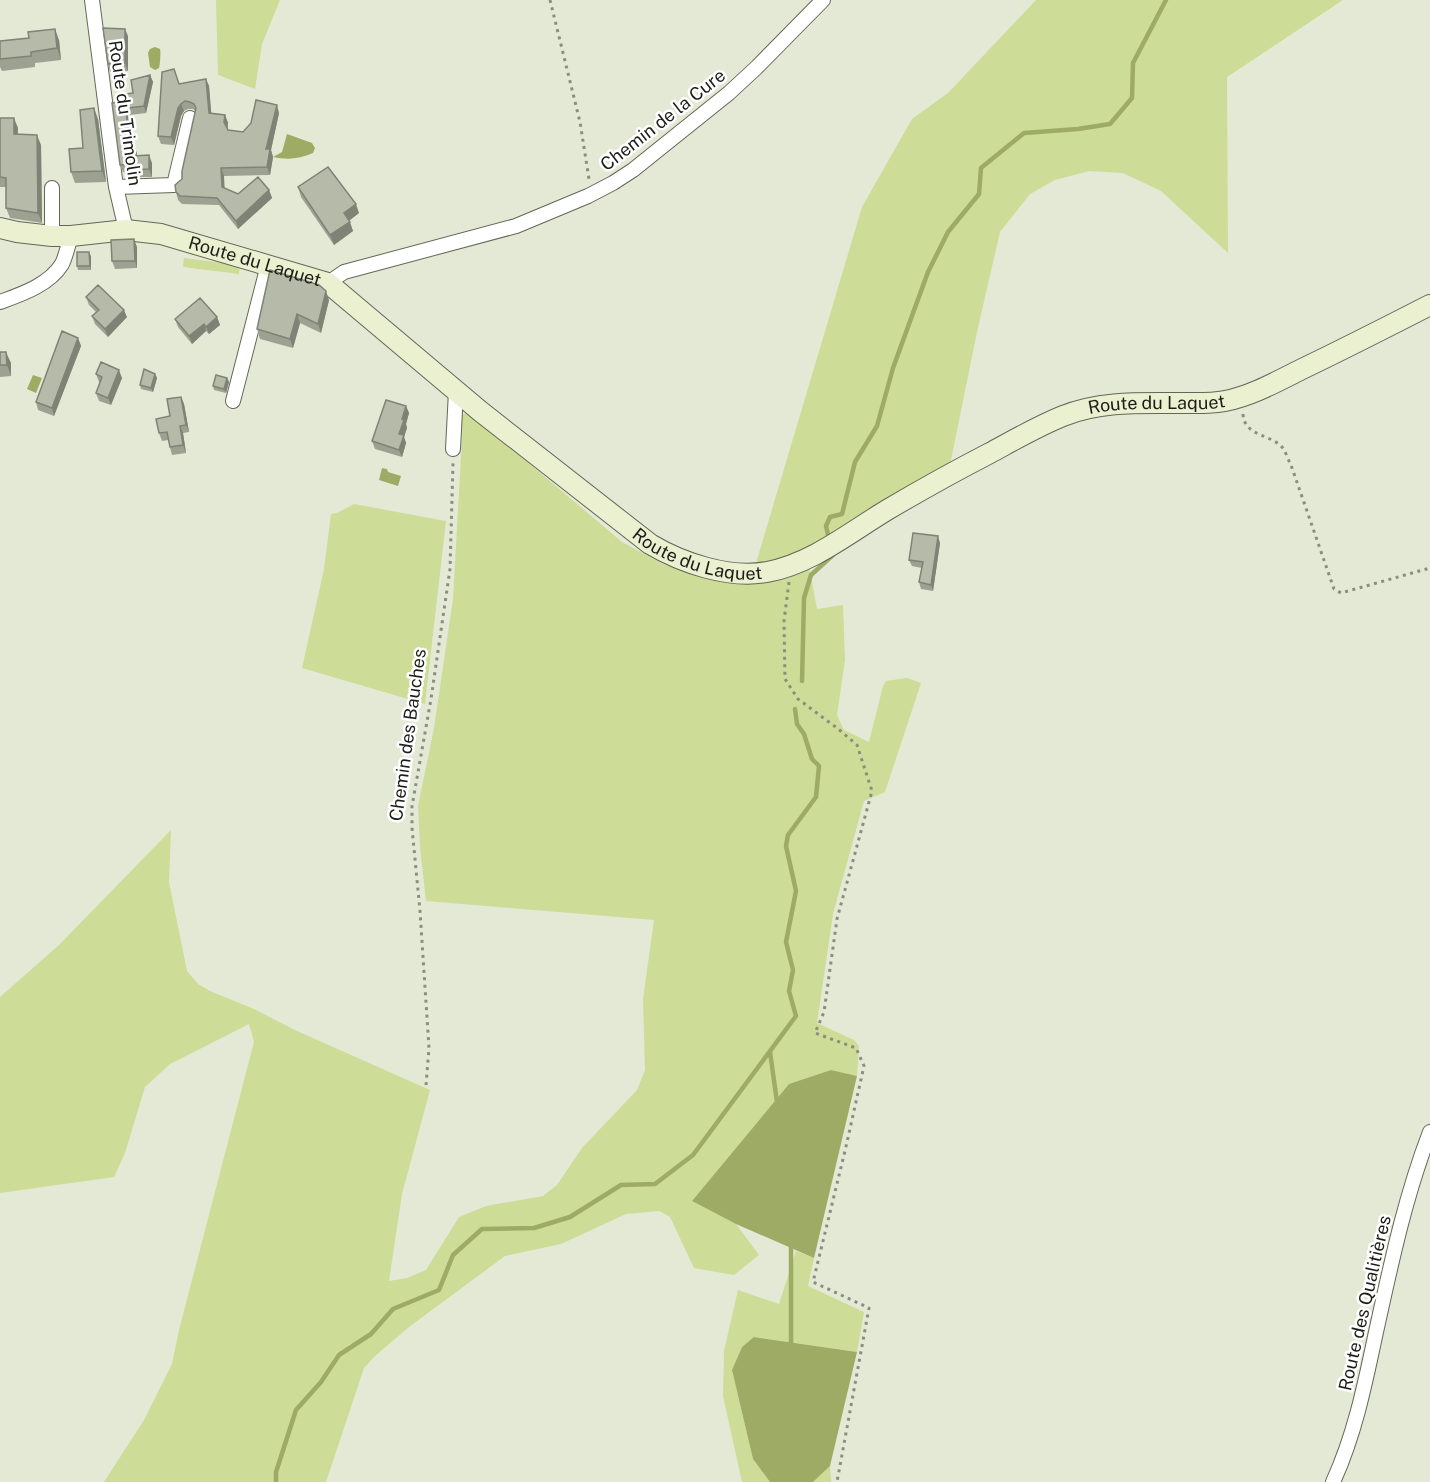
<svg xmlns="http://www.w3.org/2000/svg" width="1430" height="1482" viewBox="0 0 1430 1482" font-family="'Public Sans',sans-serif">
<rect width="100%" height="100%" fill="#e4e9d6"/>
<path fill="#cddc96" d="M216,0H280L262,44L255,89L218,75Z
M1036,0H1343L1227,77L1228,253L1161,191L1123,173L1089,171L1055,180L1030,194L1000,232L977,332L950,465L804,551L775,562L756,563L862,207L912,119L948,93Z
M184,258L240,265L239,274L183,267Z
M467,411L622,542L663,564L692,575L732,582L809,566L817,609L843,605L845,660L837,715L844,730L869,742L883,686L886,681L907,678L921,683L885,792L864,801L833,914L817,1023L854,1040L859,1046L857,1076L831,1070L789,1084L692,1201L736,1224L759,1255L734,1275L694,1268L670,1217L659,1211L626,1214L561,1244L505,1256L409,1327L375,1356L364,1368L326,1482H104L144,1420L172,1364L179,1330L254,1042L249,1024L170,1064L145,1087L125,1153L114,1177L0,1193V997L59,945L171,830L169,882L187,971L198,984L210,991L254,1009L297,1031L430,1090L402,1194L389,1281L407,1278L426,1270L459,1217L486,1206L543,1196L557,1185L582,1148L637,1090L645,1070L643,999L654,920L426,901L420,847L418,806L434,728L453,599L462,438V416Z
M354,504L446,521L425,704L302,668L324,569L331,514L337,513Z
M796,1251L814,1258L808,1286L864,1312L857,1352L755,1337L742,1347L732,1370L753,1459L770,1482H742L723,1396L724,1351L738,1290L779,1304Z
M830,1466L831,1482H813Z"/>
<path fill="#9dab65" d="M155,47L160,49C161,52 160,65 159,68L155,70L150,67L148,53L150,49Z
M287,134L312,143L315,148L313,153C299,159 288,160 273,157L282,152Z
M33,375L42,378L36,393L27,389Z
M382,468L387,469L388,472L401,476L398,486L379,480Z
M831,1070L857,1076L814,1258L736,1224L692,1201L789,1084Z
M754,1337L857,1352L830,1466L813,1482H770L753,1459L732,1370L742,1347Z"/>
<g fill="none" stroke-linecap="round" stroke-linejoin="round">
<path stroke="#9dab65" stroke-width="4.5" d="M829,539L826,526L830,517L842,514L855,462L877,426L893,368L928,272L948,232L979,194L981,168L1024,133L1078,129L1110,124L1132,98L1133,63L1166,0
M802,681L804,598L811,575L833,555L832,553
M770,1052L777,1102
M791,1242V1347
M276,1482V1472L296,1410L321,1382L339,1355L371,1334L393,1309L439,1290L453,1255L482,1229L534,1228L570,1217L621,1185L655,1184L693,1155L796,1016L789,991L793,970L786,942L796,891L786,846L788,835L816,797L819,766L812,759L804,734L797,724L795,709"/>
<g stroke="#636757" stroke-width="16">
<path id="street" d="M92,0L116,187L126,230
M116,187L174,185L190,118
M52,188V236
M328,283L344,272L516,226L588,196L613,183L633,170L729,93L756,68L823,0
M0,302C22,294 49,285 62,264C66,256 68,245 71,236
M233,401L268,265
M453,449L456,391
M1333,1482C1355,1434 1365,1384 1376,1332C1391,1264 1405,1197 1430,1132"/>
</g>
<g stroke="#636757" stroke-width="22">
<g id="secondary">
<path id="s1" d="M0,228L17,232L52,236H71L126,230L161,234L328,283L480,411L650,544C682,563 729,579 767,572C811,564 849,533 887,510C921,490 955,471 990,453C1014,440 1038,426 1063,416C1100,401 1140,403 1179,403C1194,403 1210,404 1225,401C1251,396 1276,382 1300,370C1344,349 1387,327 1430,305"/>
</g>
</g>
<path stroke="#8a8e80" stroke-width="3" stroke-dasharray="3 4.5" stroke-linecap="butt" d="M550,0L580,122L589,179
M1243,414C1244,436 1270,434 1282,447C1286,452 1288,460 1291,465L1334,589L1341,593L1430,568
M789,582L784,621L785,679L798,699L837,728L857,745L872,791L837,919L824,1012L815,1033L856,1048L864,1066L845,1151L813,1282L869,1308L837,1482
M426,1085L429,1048L420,911L412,828V806L431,699L450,569L453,463"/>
<use href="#street" stroke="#fff" stroke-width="14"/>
<use href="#secondary" stroke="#eaf0d0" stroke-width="20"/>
</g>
<path fill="#9da191" d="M128,36V71L110,72L108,64Z
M59,40L61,60L35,63V67L2,71L0,67V41Z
M150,75L153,82L146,113L130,115L128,108L133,93Z
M206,79L209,86L211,114L225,115L228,123V130L243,132L279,113L271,150L273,157L270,175L224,176V188L238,194L269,190L272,198L238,229L219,205L182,204L178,200L176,192L182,179L195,111L193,109H188L184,111L181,116L174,145L161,144L158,136L179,84Z
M127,109L132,145L137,153V156L152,163V177H134L132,172H123L120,165Z
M0,118L18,128V134L41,145L42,223L10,218L6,208V187H0Z
M98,119L106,182L75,183L71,172Z
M298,187L359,213L349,221L353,231L334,245L301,197Z
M137,247V268L115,269L112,261Z
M91,256V270H78L77,266Z
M86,297L127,317L108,337L95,324L92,316L96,312L89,305Z
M329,300L321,333L300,323L293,348L260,339L257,329Z
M217,317L220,325L209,334L206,331L192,344L178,327L175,319Z
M78,338L81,346L54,416L38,410L36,402Z
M0,352L11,363V376L0,377Z
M96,374L122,378L111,405L99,401L96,393L100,383L99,382Z
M155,374L157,378L153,392L141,389L140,385Z
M227,378L229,382L226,393L214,390L213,386Z
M181,397L184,404L189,432L183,433L186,453L172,455L168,440L162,441L159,433L170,416Z
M406,406L409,413L406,424L407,428L404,437L406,443L402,457L375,449L372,441Z
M940,543L933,591L921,589L919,582L922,568L912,566L909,560Z"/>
<path fill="#7f8376" d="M55,29L59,40L61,60L57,48Z
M125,29L128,36V71L125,63Z
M150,75L153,82L146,113L144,106Z
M206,79L209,86L212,121L209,113Z
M125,102L127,109L133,153L130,146Z
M181,104L184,111L181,116L174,145L171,137L178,108Z
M277,105L279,113L271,150L273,157L270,175L267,167L266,149Z
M94,108L98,119L106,182L102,171Z
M225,115L228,123L227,129L224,122Z
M14,118L18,128L17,144L14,134Z
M37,135L41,145L42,223L38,213Z
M134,145L137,153L134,170H132L130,164Z
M149,155L152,163V177L149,169Z
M221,168L224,176L225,195L222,187Z
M269,190L272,198L238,229L236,221Z
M356,204L359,213L347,222L344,213Z
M350,222L353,231L334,245L330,235Z
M134,239L137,247V268L135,261Z
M89,252L91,256V270L90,266Z
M326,291L329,300L321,333L318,324Z
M124,310L127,317L108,337L105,329Z
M297,314L300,323L293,348L290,339Z
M217,317L220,325L209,334L206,327Z
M204,324L206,331L192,344L189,336Z
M78,338L81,346L54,416L52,408Z
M6,352L11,363V376L7,365Z
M119,370L122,378L111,405L108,398Z
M155,374L157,378L153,392L151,388Z
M227,378L229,382L226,393L224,389Z
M181,397L184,404L189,432L186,425Z
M406,406L409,413L406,424L407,428L404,437L406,443L402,457L399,450V434L402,419Z
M180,426L183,433L186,453L183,445Z
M938,536L940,543L933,591L931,585Z"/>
<path fill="#b6bba9" stroke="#7f8376" stroke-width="1.5" d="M103,28L125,29V63L108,64Z
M55,29L57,48L31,52V56L0,59V41L29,38L28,32Z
M174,69L179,84L206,79L209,113L225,115L224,122L228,130L243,132L251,123L256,100L277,105L266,149H270L267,167L221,168L222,187L238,194L258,177L269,190L236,221L217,198L180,196L176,192L175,185L182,179V171L196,108L194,104L190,102L185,101L181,104L178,108L171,137L158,136L162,72Z
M150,75L144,106L128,108L126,94L133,93L131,80Z
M125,102L130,146L134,145L130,164L120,165L112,103Z
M94,108L102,171L71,172L69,149L83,148L80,110Z
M0,118H14V134L37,135L38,213L6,208V178L0,177Z
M149,155V169L132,170V156Z
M328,167L356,204L344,213L350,222L330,235L298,187Z
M134,239L135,261H112L111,240Z
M77,252H89L90,266H77Z
M270,270L319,285L326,291L318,324L297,314L290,339L257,329Z
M98,285L124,310L105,329L92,316L99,310L86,297Z
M200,298L217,317L206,327L204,324L189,336L175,319Z
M62,331L78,338L52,408L36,402Z
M0,352H6L7,365H0Z
M101,362L119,370L108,398L96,393L102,377L96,374Z
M144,369L155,374L151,388L140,385Z
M216,375L227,378L224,389L213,386Z
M181,397L186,425L180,426L183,445L170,447L167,432L159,433L156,419L170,416L167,399Z
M386,400L406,406L402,419L404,420L399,434L404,435L399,450L372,441Z
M913,533L938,536L931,585L919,582L923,562L909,560Z"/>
<g text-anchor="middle" stroke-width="5" stroke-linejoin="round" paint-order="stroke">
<g font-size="18" fill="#1c1d17" stroke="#fff">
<text transform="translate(125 113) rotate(82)" y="6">Route du Trimolin</text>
<text transform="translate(663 120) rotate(-38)" y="6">Chemin de la Cure</text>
<text dy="6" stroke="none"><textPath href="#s1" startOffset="260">Route du Laquet</textPath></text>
<text dy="6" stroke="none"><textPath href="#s1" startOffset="1304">Route du Laquet</textPath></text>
<text dy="6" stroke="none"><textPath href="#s1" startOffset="800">Route du Laquet</textPath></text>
<text transform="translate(408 735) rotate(-82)" y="6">Chemin des Bauches</text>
<text transform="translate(1365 1303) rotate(-77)" y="6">Route des Qualitières</text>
</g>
</g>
</svg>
